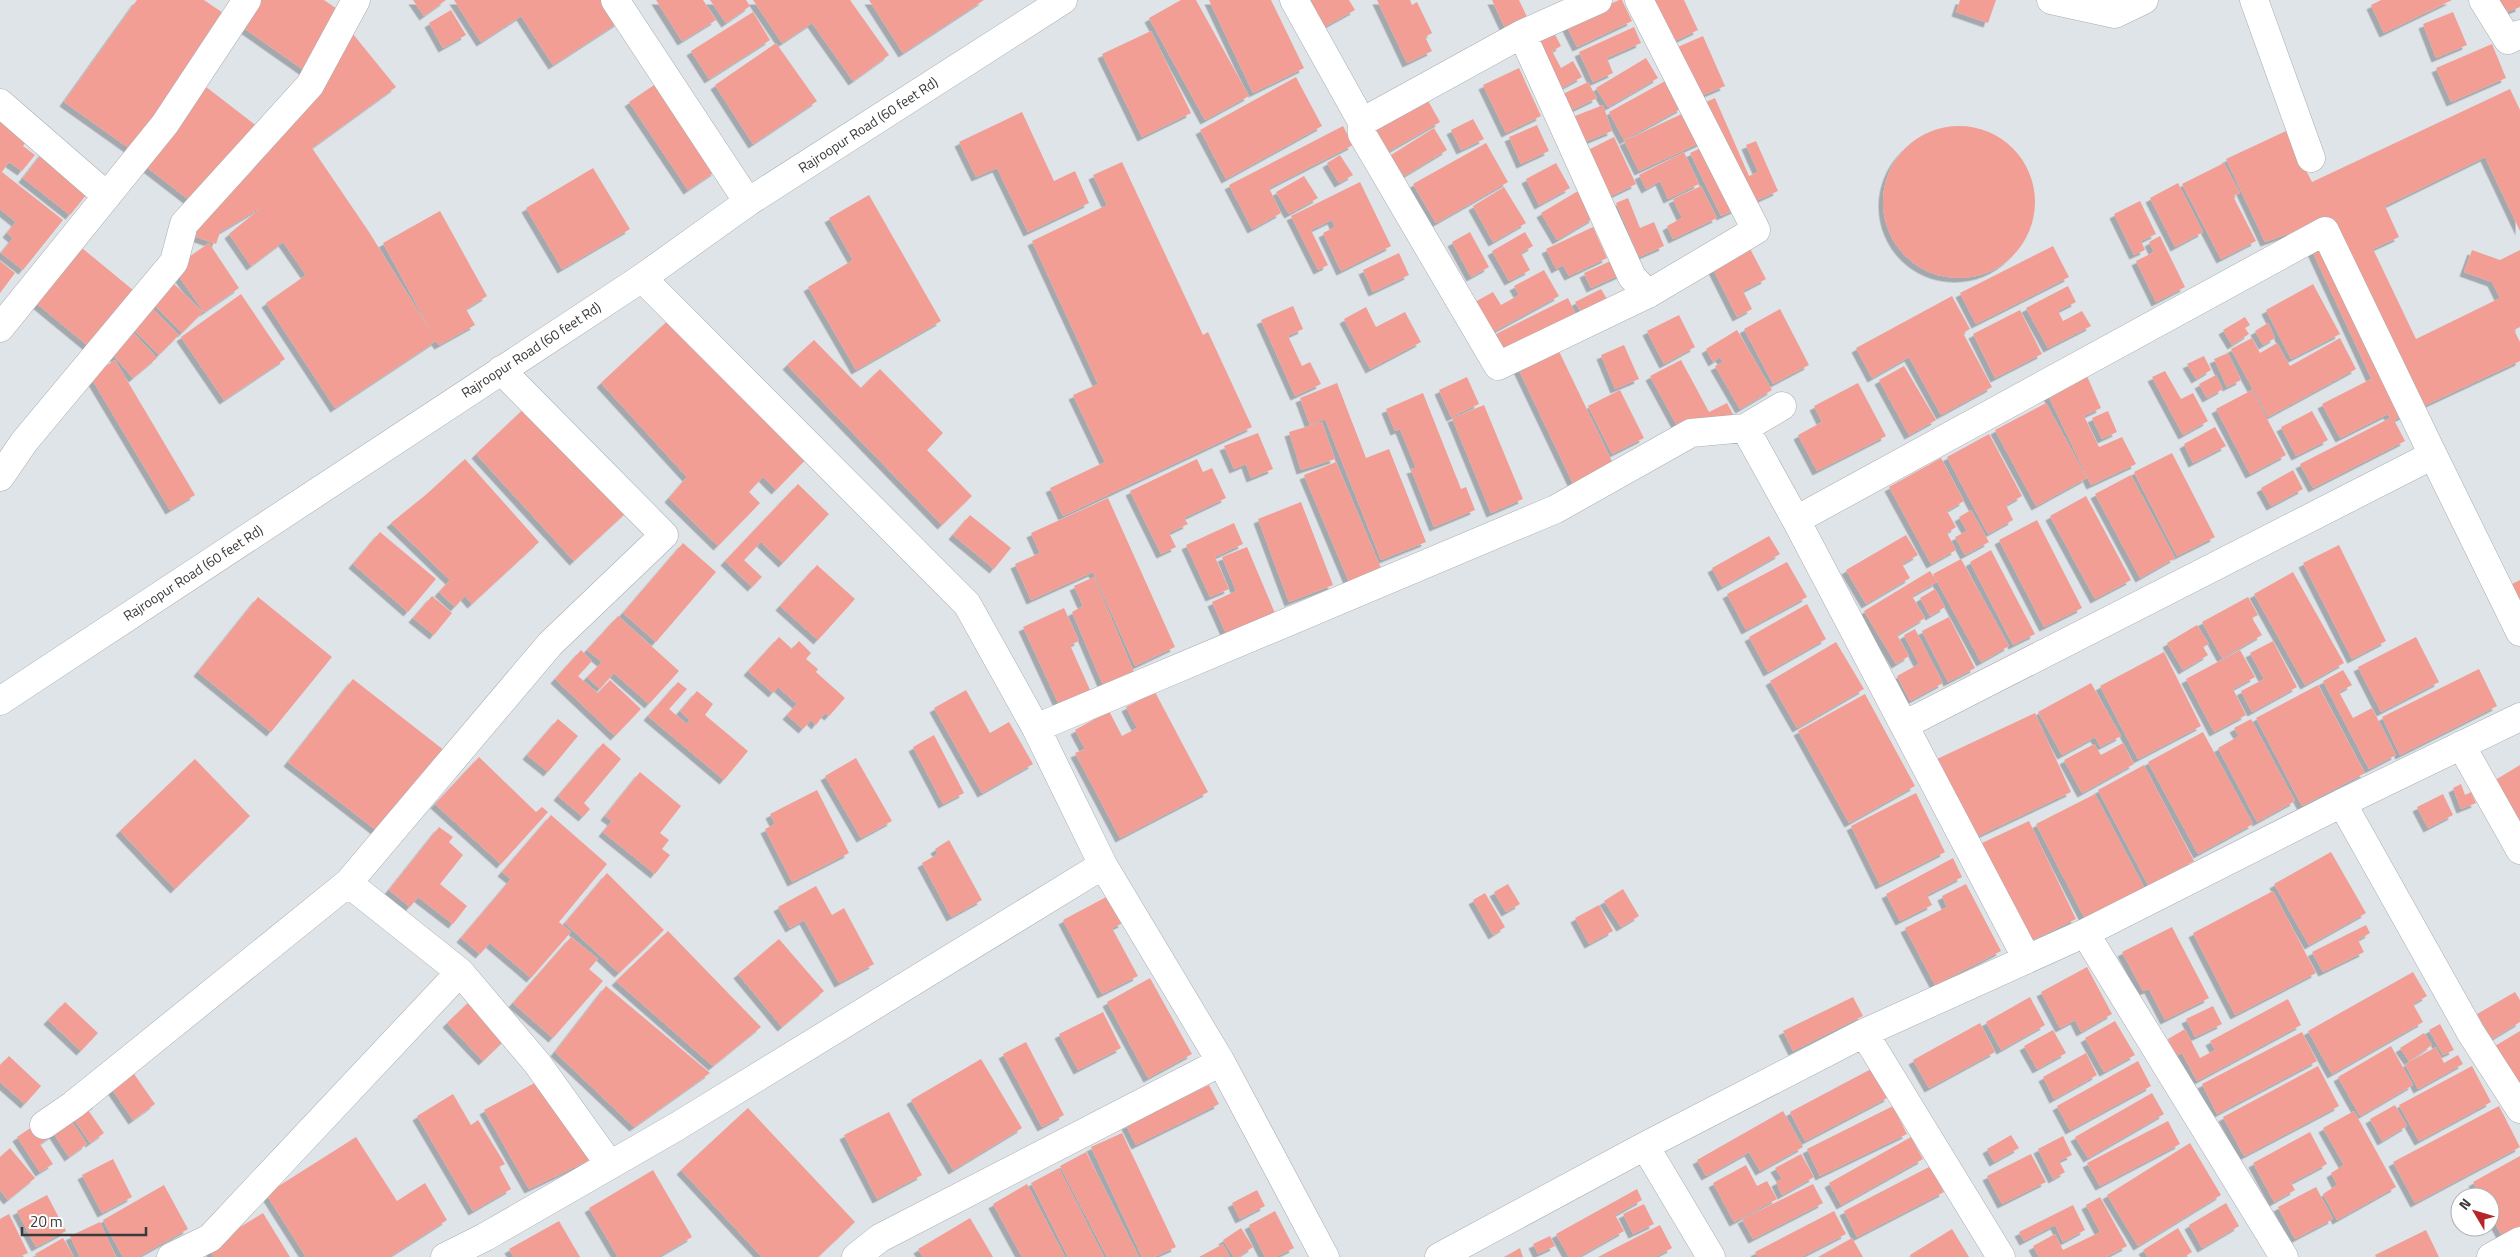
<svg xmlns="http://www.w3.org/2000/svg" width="2520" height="1257" viewBox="0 0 2520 1257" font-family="'Titillium Web',sans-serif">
<defs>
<filter id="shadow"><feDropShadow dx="-4.5" dy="4.5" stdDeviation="0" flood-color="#0004"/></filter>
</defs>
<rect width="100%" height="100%" fill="#dfe4e9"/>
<path fill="#f39e95" filter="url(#shadow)" d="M137,0H204L226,15L133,151L64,102Z
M255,0H324L343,13L305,71L238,24Z
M413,0H446L424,16Z
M454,0H605L619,22L553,65L521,16L481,42Z
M656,0H703L716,20L682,41Z
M710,0H746L750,6L726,23Z
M753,0H850L889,55L853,81L812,23L782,43Z
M869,0H984L903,53Z
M1181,0H1196L1249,96L1205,120L1149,18Z
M1209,0H1271L1304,68L1253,93Z
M1297,0H1349L1355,10L1315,32Z
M1377,0H1410L1412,5L1417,2L1432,33L1425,37L1432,51L1407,63Z
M1492,0H1519L1528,19L1506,30Z
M1619,0H1622L1632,21L1577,47L1566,25Z
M1650,0H1684L1698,30L1671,43Z
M1960,0H1996L1988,23L1956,12Z
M2381,0H2452L2384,33L2371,5Z
M2491,0H2520V7L2498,16Z
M451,10L466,35L443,48L429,23Z
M753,12L770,40L709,79L691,51Z
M2453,12L2467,45L2436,58L2423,24Z
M1551,27L1561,46L1552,51L1561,68L1573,61L1582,77L1560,89L1532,37Z
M1634,27L1641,43L1607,58L1613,73L1593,82L1579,52Z
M1151,31L1191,113L1142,137L1102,54Z
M353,34L396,87L312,148L369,232L432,333L383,243L440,211L487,296L466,309L475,325L439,345L436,341L335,408L266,303L306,275L283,242L251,266L229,234L262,207L220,232L216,244L196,237L202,216L240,173L269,152L325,81Z
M1703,36L1725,86L1694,99L1673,49Z
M776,43L817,101L753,144L715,85Z
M2492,44L2506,78L2451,102L2436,68Z
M1646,58L1658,78L1608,107L1596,88Z
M1519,68L1541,116L1506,133L1483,85Z
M1296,77L1322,126L1226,179L1200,130Z
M1667,80L1682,108L1624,140L1609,112Z
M1588,82L1597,98L1572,110L1563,94Z
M201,83L258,127L197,206L140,162Z
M657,83L716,171L688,190L629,102Z
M2510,89L2520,110V231L2485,157L2385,206L2399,237L2373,249L2416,339L2500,298L2492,282L2464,272L2472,250L2500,260L2520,250V327L2514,330L2520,342V361L2394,420L2405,441L2313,488L2300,464L2390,418L2388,414L2340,438L2322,404L2371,379L2378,393L2302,229L2265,242L2226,159L2286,131L2312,182Z
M1422,90L1440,122L1384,154L1366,123Z
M1715,98L1749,176L1758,172L1746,145L1756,141L1778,191L1745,206L1699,105Z
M1603,105L1612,131L1585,142L1575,116Z
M1690,110L1704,141L1639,171L1624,141Z
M1022,112L1054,181L1075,171L1089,203L1028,232L997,168L976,177L959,142Z
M0,118L30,136L23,146L35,155L22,171L9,162L2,172L63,220L23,270L1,253L13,238L7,233L16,222L0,209Z
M1473,119L1484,139L1461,150L1451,130Z
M1537,125L1549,151L1521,164L1509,137Z
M1883 202a76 76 0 1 1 152 0a76 76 0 1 1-152 0Z
M1343,126L1353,145L1269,188L1281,213L1252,229L1229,185Z
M1434,128L1447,150L1404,176L1391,155Z
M1614,137L1636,184L1611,196L1588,150Z
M1486,143L1508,182L1436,223L1413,184Z
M1705,146L1736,209L1721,216L1690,153Z
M43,152L91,189L70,215L23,178Z
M1684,152L1699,184L1668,199L1660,181L1646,189L1639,175Z
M1340,155L1353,175L1339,183L1327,163Z
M1122,162L1203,335L1208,332L1252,427L1063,516L1050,488L1105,462L1073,395L1098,384L1032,241L1107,205L1093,175Z
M1556,163L1570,188L1539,205L1526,179Z
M2224,163L2240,193L2233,196L2256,241L2221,259L2182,184Z
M593,168L630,229L562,269L526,208Z
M1304,176L1318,198L1289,214L1276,192Z
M1360,182L1391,246L1341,271L1323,233L1335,227L1332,220L1311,230L1328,265L1318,270L1291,216Z
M2178,183L2203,232L2175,247L2150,198Z
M1701,186L1717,218L1673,239L1667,226L1682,218L1673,199Z
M1504,187L1526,223L1493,242L1473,206Z
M1578,191L1594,218L1557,240L1541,213Z
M869,195L941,321L856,370L808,287L853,260L829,218Z
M1628,198L1640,228L1654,222L1664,246L1639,257L1616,203Z
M2140,201L2156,234L2141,241L2145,250L2134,255L2114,214Z
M1593,227L1607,258L1569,276L1563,265L1556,269L1546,249Z
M1470,232L1489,267L1471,277L1452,242Z
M1525,232L1533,246L1521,253L1530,270L1509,281L1492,251Z
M2160,236L2185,287L2156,302L2136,261L2154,252L2149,242Z
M1746,241L1766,279L1743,291L1752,309L1737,317L1709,261Z
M209,243L239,288L204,312L173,268Z
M2053,246L2069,277L1976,324L1960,293Z
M82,248L139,295L93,350L36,303Z
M1399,253L1409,275L1373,292L1363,270Z
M1617,258L1624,273L1591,288L1584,273Z
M0,261L15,273L0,293Z
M1544,270L1559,296L1491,333L1475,302L1493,292L1501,305L1519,295L1514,286Z
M169,279L203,312L182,333L148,299Z
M2313,284L2340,334L2291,359L2266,310Z
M2068,286L2076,302L2058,311L2063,321L2082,311L2091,326L2048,348L2026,308Z
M1601,289L1610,304L1585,319L1575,302Z
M241,294L285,359L224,400L181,337Z
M1952,296L1970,329L1963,333L1992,387L1941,415L1909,357L1872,378L1856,348Z
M1568,298L1579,321L1504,359L1492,336Z
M147,303L179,335L159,355L127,323Z
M1293,306L1303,329L1288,336L1302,366L1310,362L1321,384L1295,396L1261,320Z
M1366,307L1376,327L1405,312L1421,342L1370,369L1344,319Z
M1780,309L1809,365L1773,384L1744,329Z
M2020,310L2042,354L1995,378L1973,334Z
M674,315L813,452L776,490L763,477L749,492L760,503L718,546L669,498L687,477L601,383Z
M1679,315L1695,347L1664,364L1647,331Z
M2245,317L2250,325L2245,328L2249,334L2232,345L2223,330Z
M2268,323L2275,338L2263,345L2255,331Z
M127,326L157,358L133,378L107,348Z
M1737,330L1772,390L1740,409L1715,366L1723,362L1720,357L1713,362L1706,349Z
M2252,338L2260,353L2277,343L2290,366L2340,338L2356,369L2268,417L2231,349Z
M814,340L861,388L880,369L943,433L927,450L972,496L942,525L787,365Z
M1555,343L1618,474L1578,494L1515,362Z
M1624,345L1639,379L1615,389L1601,355Z
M2228,353L2241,380L2227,387L2214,359Z
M2204,356L2211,370L2196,379L2187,364Z
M115,360L195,495L170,510L90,376Z
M1681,360L1709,412L1727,403L1735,418L1687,444L1650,376Z
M1904,366L1936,420L1909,435L1879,380Z
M2165,371L2181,399L2193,393L2208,421L2183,435L2152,377Z
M2216,375L2223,389L2207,398L2199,384Z
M2087,376L2101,408L2084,416L2099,447L2122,437L2136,464L2091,485L2048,395Z
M1467,377L1479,404L1451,417L1439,390Z
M1337,383L1366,458L1389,449L1426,542L1381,560L1325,419L1310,425L1300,398Z
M1858,383L1886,436L1817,471L1798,435L1822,422L1814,406Z
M1620,390L1644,438L1612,454L1588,406Z
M2252,390L2286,455L2250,474L2216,409Z
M1423,393L1461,489L1466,487L1475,510L1434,527L1411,469L1416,468L1400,429L1395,431L1386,409Z
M530,403L629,510L574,561L476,454Z
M2046,403L2087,478L2036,506L1995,430Z
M1484,405L1523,499L1491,513L1452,418Z
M2108,411L2117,432L2102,439L2092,418Z
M2312,411L2328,440L2296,456L2281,427Z
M1322,422L1335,459L1301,470L1289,432Z
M2215,427L2226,446L2193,463L2184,444Z
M1258,433L1273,469L1251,478L1246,464L1234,469L1224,446Z
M1989,434L2022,496L2006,505L2013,520L1988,534L1947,457Z
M2172,453L2215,537L2177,556L2134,472Z
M1941,458L1964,501L1947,511L1956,527L1947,533L1956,550L1931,564L1889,487Z
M465,459L539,542L472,604L465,596L455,607L439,592L450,580L391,523L428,493Z
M1197,459L1203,472L1212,468L1226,498L1184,518L1188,524L1169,533L1176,547L1161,554L1130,491Z
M1336,462L1381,568L1349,582L1304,475Z
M2293,470L2303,489L2271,506L2261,488Z
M2131,475L2175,558L2140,578L2095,494Z
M798,484L829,514L783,563L761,542L744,560L762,577L752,587L725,561Z
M2086,496L2131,580L2095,599L2050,516Z
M1108,498L1175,647L1135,666L1093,572L1031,600L1015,564L1040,553L1031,533Z
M1301,502L1333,585L1289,602L1258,519Z
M1971,510L1989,542L1965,555L1955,537L1967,531L1959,517Z
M970,515L1011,548L994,569L953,535Z
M2037,520L2082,608L2044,627L1999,540Z
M1234,523L1243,544L1215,557L1229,589L1210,597L1186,545Z
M380,532L436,579L408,612L353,564Z
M1906,535L1918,555L1902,564L1910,578L1866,604L1846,570Z
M1769,536L1780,554L1722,587L1712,568Z
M683,543L716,572L656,642L623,613Z
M2339,545L2386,641L2352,659L2303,563Z
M1247,547L1277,618L1228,638L1212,602L1236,591L1222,557Z
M1991,550L2035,634L2013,645L1970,562Z
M1961,559L2009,646L1981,662L1933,574Z
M1787,562L1807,597L1746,630L1727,594Z
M817,565L855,599L818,640L780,606Z
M1930,571L1937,582L1912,596L1925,618L1897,635L1909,656L1896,664L1864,611Z
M2293,572L2344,663L2305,685L2254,594Z
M1094,577L1134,672L1103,685L1072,612L1083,606L1074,586Z
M2520,580V604L2510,585Z
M1935,589L1945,607L1930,616L1920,598Z
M432,596L452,613L434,635L413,618Z
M258,597L332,657L271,732L198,672Z
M2248,597L2258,615L2252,618L2262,635L2222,658L2202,622Z
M1807,604L1826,639L1768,672L1749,637Z
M1064,608L1079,641L1070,645L1091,692L1060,707L1023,627Z
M618,616L679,671L649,704L614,673L600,689L587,677L602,662L587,650Z
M1949,617L1975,668L1948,682L1922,631Z
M2197,625L2209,644L2203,647L2208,655L2183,670L2167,643Z
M1915,629L1943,683L1910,701L1897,676L1919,664L1904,635Z
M779,637L792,649L799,641L811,653L806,659L818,669L816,672L845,698L829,716L825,713L816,725L811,720L803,729L787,715L797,704L778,687L773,693L748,671Z
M2416,637L2439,682L2381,712L2358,667Z
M2273,641L2297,687L2252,712L2241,691L2264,679L2250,653Z
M1836,642L1864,689L1797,728L1770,681Z
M581,650L592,661L578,676L598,693L610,680L641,709L615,736L555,679Z
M2240,650L2255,677L2233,689L2246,715L2214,732L2186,679Z
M2164,652L2201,726L2138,759L2100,686Z
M2479,669L2497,706L2400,755L2382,717Z
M2343,670L2352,685L2339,692L2353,718L2372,708L2396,755L2369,769L2323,681Z
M353,679L445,751L381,834L288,762Z
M678,682L687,689L669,709L687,724L690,720L680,711L697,691L713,704L705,715L748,751L724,780L648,716Z
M2091,683L2121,736L2100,747L2095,737L2062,755L2038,712Z
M2318,685L2365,773L2302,806L2256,718Z
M966,690L990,733L1009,722L1033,764L982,793L934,708Z
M1155,692L1208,792L1120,838L1075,753L1085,749L1075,730L1109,711L1122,736L1137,728L1126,707Z
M1865,694L1915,786L1849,823L1798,731Z
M2035,713L2071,792L1974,838L1937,759Z
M558,719L578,736L548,772L527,755Z
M2251,719L2295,801L2257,822L2218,748L2239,736L2234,728Z
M2203,732L2253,824L2198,854L2148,762Z
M934,735L964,793L943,804L913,747Z
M603,743L621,759L584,803L590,809L583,817L558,796Z
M2123,743L2134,764L2082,793L2064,760L2094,744L2101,755Z
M479,757L536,812L542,807L548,812L501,864L435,804Z
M856,758L892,821L861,838L825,776Z
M195,759L250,816L175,889L120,831Z
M2144,765L2194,861L2148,885L2098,790Z
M2520,765V827L2492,782Z
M640,772L681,806L660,833L669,840L662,849L670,855L655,874L603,832L612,821L605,816Z
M2461,784L2465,795L2471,792L2476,803L2461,809L2453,788Z
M817,790L849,853L792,882L765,829L775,824L770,814Z
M1916,793L1945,852L1880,885L1851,826Z
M2095,794L2145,889L2085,919L2036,824Z
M2443,794L2453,815L2428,828L2417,807Z
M551,815L607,864L559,922L571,932L531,978L490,943L480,954L461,938L511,879L502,872Z
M2029,821L2076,919L2029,942L1982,843Z
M439,827L453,837L449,842L463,855L440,884L467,906L453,924L418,897L410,907L389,890Z
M949,840L982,900L951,917L922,863L938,854L935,849Z
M2331,852L2366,913L2309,945L2274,884Z
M1953,858L1962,877L1927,895L1932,905L1900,921L1886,894Z
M607,873L664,930L619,973L565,923Z
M1508,884L1520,904L1506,912L1494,892Z
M1966,884L2001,951L1935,985L1905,928L1947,907L1942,896Z
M816,886L832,915L844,908L874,964L839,983L804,920L790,928L778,907Z
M1623,889L1639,916L1621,927L1604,901Z
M2273,891L2316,973L2235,1015L2193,933Z
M1485,893L1505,927L1493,935L1473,900Z
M1108,896L1123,923L1112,928L1138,976L1102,994L1063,920Z
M1599,905L1613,931L1589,944L1575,918Z
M2366,925L2370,933L2358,940L2364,952L2323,972L2312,952Z
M2172,927L2209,998L2165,1020L2149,989L2143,991L2122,952Z
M668,931L761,1027L713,1066L616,981Z
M571,937L598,959L589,969L603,981L553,1038L513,1003Z
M779,939L824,991L782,1027L738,974Z
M2087,967L2112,1014L2081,1032L2075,1020L2060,1028L2041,992Z
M2413,972L2427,996L2413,1004L2423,1022L2332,1074L2308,1031Z
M1150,978L1192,1054L1148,1078L1107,1002Z
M606,986L710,1073L634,1127L555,1052Z
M2515,992L2520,1000V1022L2492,1039L2477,1014Z
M1853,997L1863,1016L1793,1051L1783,1031Z
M2030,997L2045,1025L2001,1050L1986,1022Z
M2288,999L2301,1025L2197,1081L2182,1053L2176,1056L2168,1039L2185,1029L2200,1058L2215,1050L2210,1041Z
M471,1000L507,1038L483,1061L447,1023Z
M65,1002L98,1033L81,1051L48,1020Z
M2213,1006L2222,1024L2195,1037L2186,1019Z
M1103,1012L1121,1048L1078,1070L1059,1034Z
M2115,1021L2135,1055L2104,1072L2085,1038Z
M1980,1023L1995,1052L1929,1088L1913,1060Z
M2440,1024L2454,1050L2443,1055L2429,1030Z
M2053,1030L2066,1053L2037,1069L2024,1046Z
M2520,1031V1086L2495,1046Z
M2302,1032L2317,1061L2217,1114L2202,1084Z
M2424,1033L2432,1045L2409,1061L2400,1048Z
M1026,1042L1064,1115L1042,1127L1003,1054Z
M2391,1046L2413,1085L2360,1116L2338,1077Z
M2436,1047L2444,1063L2458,1055L2463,1064L2418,1089L2405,1064Z
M2086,1053L2097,1075L2054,1099L2043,1077Z
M9,1056L41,1086L25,1104L0,1082V1065Z
M123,1058L155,1104L133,1120L101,1073Z
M981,1059L1022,1128L953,1170L911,1100Z
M2138,1061L2151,1086L2070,1130L2057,1106Z
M2318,1066L2339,1106L2244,1156L2223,1117Z
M2472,1066L2491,1102L2419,1141L2399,1105Z
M1873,1068L1889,1097L1805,1141L1790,1112Z
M542,1079L592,1159L529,1189L484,1110Z
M1209,1085L1219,1104L1136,1145L1126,1125Z
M86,1087L97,1104L88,1110L104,1133L90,1143L63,1103Z
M2152,1093L2164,1114L2088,1158L2075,1137Z
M453,1094L471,1125L478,1120L505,1164L499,1167L511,1189L473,1211L417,1116Z
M2395,1105L2407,1126L2382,1141L2370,1119Z
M1893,1106L1907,1134L1820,1176L1807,1149Z
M2499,1106L2520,1147L2415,1203L2393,1162Z
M62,1107L87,1144L69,1157L54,1134L40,1144L53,1164L40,1172L17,1137Z
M748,1108L855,1222L818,1257H762L681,1170Z
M1783,1111L1803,1147L1760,1171L1749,1152L1706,1176L1697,1160Z
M2354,1111L2396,1187L2337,1220L2323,1194L2337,1185L2331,1173L2344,1165L2323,1128Z
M889,1112L922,1175L877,1199L844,1135Z
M2168,1121L2180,1144L2100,1186L2087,1163Z
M2310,1132L2327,1164L2291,1183L2295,1190L2274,1202L2253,1163Z
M1122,1133L1176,1247L1154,1257H1142L1091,1147Z
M2011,1135L2019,1148L1994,1162L1987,1149Z
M2063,1136L2072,1155L2059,1161L2065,1172L2053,1179L2038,1149Z
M356,1137L397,1201L425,1183L447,1220L389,1257H306L266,1194Z
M1911,1137L1923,1159L1841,1205L1829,1183Z
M2190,1143L2221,1195L2138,1246L2107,1195Z
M10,1148L35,1178L8,1200L0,1190V1157Z
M1086,1152L1139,1257H1107L1060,1166Z
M1801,1154L1814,1177L1782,1195L1776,1182L1782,1179L1775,1168Z
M2031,1154L2046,1182L2002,1204L1987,1176Z
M2520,1156V1226L2502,1236L2490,1214V1197H2481L2473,1182Z
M113,1159L132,1197L102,1213L82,1175Z
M1746,1165L1757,1186L1767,1181L1777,1199L1734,1222L1713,1183Z
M1931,1166L1944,1192L1857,1237L1844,1211Z
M1059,1168L1104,1257H1068L1031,1183Z
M653,1170L692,1237L658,1257H618L589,1208Z
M1027,1184L1065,1257H1022L993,1204Z
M1813,1184L1823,1203L1753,1239L1742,1219Z
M164,1185L188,1229L138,1257H123L103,1220Z
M2316,1187L2333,1219L2295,1239L2278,1207Z
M1637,1189L1642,1200L1615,1215L1624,1231L1578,1257H1569L1556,1234Z
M1257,1190L1265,1206L1240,1219L1232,1203Z
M47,1195L66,1231L36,1247L17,1211Z
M2100,1197L2127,1246L2106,1257H2039L2033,1246L2055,1234L2063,1250L2100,1232L2086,1205Z
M2226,1203L2239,1226L2202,1248L2189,1225Z
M1644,1204L1654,1224L1633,1234L1623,1214Z
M2073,1205L2085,1230L2063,1242L2055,1225L2024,1241L2019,1232Z
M1275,1211L1294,1248L1276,1257H1265L1249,1225Z
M1834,1211L1846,1234L1801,1257H1758L1755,1252Z
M263,1213L290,1257H214L208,1247Z
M9,1214L28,1253L19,1257H0V1219Z
M970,1218L993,1257H923L918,1249Z
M559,1221L580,1257H514L509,1249Z
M100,1222L116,1257H80L70,1236Z
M1660,1225L1672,1248L1655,1257H1598Z
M1241,1228L1253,1247L1238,1257H1234L1223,1240Z
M2178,1228L2192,1252L2184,1257H2148L2143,1250Z
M1952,1229L1969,1257H1911L1910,1255Z
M2426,1230L2439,1257H2376L2375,1255Z
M1550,1236L1555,1246L1538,1254L1533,1244Z
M63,1238L74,1257H37L35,1254Z
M1852,1238L1863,1257H1818Z
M1223,1244L1230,1257H1199Z
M1520,1248L1523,1257H1504Z"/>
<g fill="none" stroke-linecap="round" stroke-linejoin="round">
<g stroke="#a8adb1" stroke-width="29">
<path id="minor" d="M615,0L748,202
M1294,0L1362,122V134L1498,366L1648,294L1756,230L1639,0
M2051,0L2115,14L2144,0
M2254,0L2311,158
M2483,0L2508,40L2520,34
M1522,34L1632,277L1648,294
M0,103L107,196
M1362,122L1522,34L1598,0
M642,278L967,604L1036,728L1103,865L1221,1062L1325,1257
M0,328L165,124L247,0
M501,370L664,535L550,644L348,883L460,972L537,1063L610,1165
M1745,428L1796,520L2027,959
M2433,455L2520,632
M0,477L24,442L174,262L184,224L310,85L356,0
M1796,520L2325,231L2433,455L1904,725
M1036,728L1556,509L1691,433L1745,428L1782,406
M2461,745L2520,850
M2342,803L2471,1033L2520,1109
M2085,933L2284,1257
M1864,1033L2001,1257
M44,1125L73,1105L348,883
M1645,1146L1711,1257
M171,1257L210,1238L460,972
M445,1257L485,1237L676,1127L1103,865
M856,1257L880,1238L1221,1062
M1439,1257L1645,1146L1864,1033L2085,933L2342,803L2520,717
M2491,1257L2520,1241"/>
</g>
<g stroke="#a8adb1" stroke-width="29">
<path id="major" d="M0,701L642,278L748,202L1063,0"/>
</g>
<use href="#minor" stroke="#fff" stroke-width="28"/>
<use href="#major" stroke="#fff" stroke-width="28"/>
</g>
<g text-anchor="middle" stroke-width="4" stroke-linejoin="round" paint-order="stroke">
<g font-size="14" fill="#383a3b" stroke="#fff">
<text transform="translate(868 125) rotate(-33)" y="5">Rajroopur Road (60 feet Rd)</text>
<text transform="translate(531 350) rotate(-33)" y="5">Rajroopur Road (60 feet Rd)</text>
<text transform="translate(193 573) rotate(-33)" y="5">Rajroopur Road (60 feet Rd)</text>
</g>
</g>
<g transform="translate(2475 1212) rotate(308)"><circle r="24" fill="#ffffff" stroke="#afb0b1"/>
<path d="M0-4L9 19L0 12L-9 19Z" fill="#b62628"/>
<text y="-8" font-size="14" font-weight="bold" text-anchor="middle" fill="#383a3b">N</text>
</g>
<path d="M22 1227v8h124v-8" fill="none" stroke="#383a3b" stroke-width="2.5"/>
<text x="30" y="1227" font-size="15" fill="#383a3b" stroke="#ffffff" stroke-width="4" paint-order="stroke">20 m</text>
</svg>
